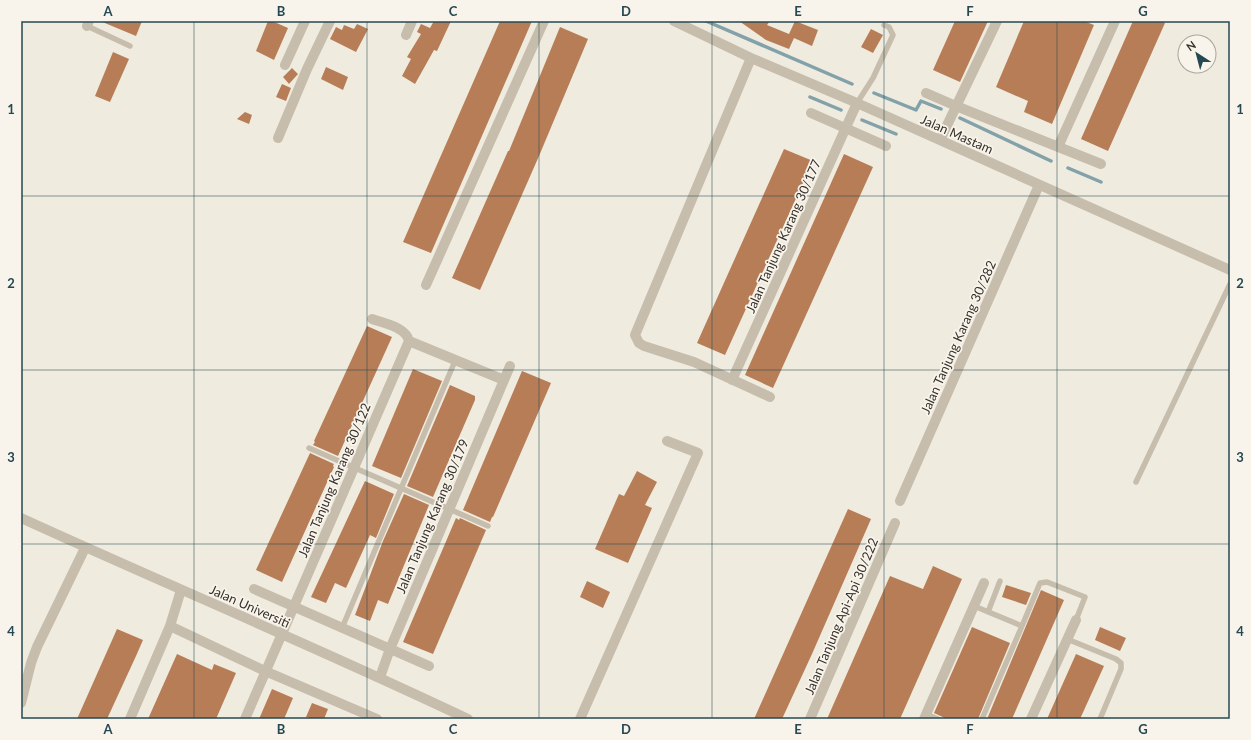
<svg xmlns="http://www.w3.org/2000/svg" width="1251" height="740" viewBox="0 0 1251 740" font-family="Lato,sans-serif">
<rect width="100%" height="100%" fill="#f0ebdf"/>
<g fill="none" stroke-linecap="round" stroke-linejoin="round">
<path stroke="#82a1a9" stroke-width="3.5" d="M706,21L852,84
M874,93L916,110L921,101L941,109
M810,97L841,110
M960,118L1051,161
M862,120L896,134
M1068,168L1101,182"/>
</g>
<path fill="#b77d56" d="M100,21H142L136,36Z
M268,21H272L288,28L274,60L256,51Z
M434,21H451L437,51L434,50L415,84L402,76L411,59L407,57L421,34L417,32L421,24L430,28Z
M500,21H532L431,253L403,242Z
M739,21H770L767,25L789,34L795,21L818,30L812,46L794,38L789,49L766,40Z
M955,21H988L960,82L933,70Z
M1024,21H1084L1094,25L1052,124L1024,112L1028,101L996,87Z
M1133,21H1161L1165,23L1108,151L1081,139Z
M357,24L368,29L356,52L330,39L336,27L342,30L344,25L354,29Z
M560,27L588,39L539,156L480,290L452,278L508,151H509Z
M871,29L883,35L873,53L861,47Z
M113,52L129,59L110,102L95,96Z
M326,67L348,77L343,90L321,79Z
M292,68L298,74L289,84L283,77Z
M282,84L291,88L286,101L276,97Z
M245,112L252,115L249,124L237,119Z
M784,149L813,161L725,355L697,343Z
M844,154L873,167L773,388L745,375Z
M367,326L392,337L338,456L313,445L315,442L314,441Z
M413,369L442,381L401,478L372,466Z
M522,371L551,383L493,517H492L490,522L463,510Z
M450,385L475,396V400L433,497L407,486Z
M310,453L334,464L333,466L334,467L282,582L256,570Z
M637,471L657,482L645,505L652,508L628,563L595,549L619,494L624,496Z
M365,481L394,494L376,538L370,535L346,588L335,583L326,603L311,597Z
M404,494L429,505L388,604L378,600L370,621L355,615L383,541Z
M848,509L871,519L812,654L782,719H754Z
M456,518L459,520L460,518L486,530L433,654L403,642Z
M933,566L962,579L900,719H827L890,576L923,589Z
M587,581L610,592L603,608L580,597Z
M1006,585L1031,593L1026,605L1002,597Z
M1041,590L1064,600L1012,719H987Z
M972,627L1010,643L978,719H947L934,713Z
M1100,627L1126,638L1120,651L1095,640Z
M117,629L143,640L136,656L107,719H77Z
M177,654L212,670L214,664L236,673L216,719H148Z
M1076,654L1104,666L1080,719H1047Z
M272,689L293,698L284,719H259Z
M312,703L328,709L324,719H313L306,717Z"/>
<g fill="none" stroke-linecap="round" stroke-linejoin="round">
<path stroke="#c7bdac" stroke-width="5.5" d="M87,26L130,46
M857,103L873,78L893,35L889,27L884,25
M309,448L488,526
M1136,482L1230,284
M974,606L1022,626L1040,583L1047,582L1085,597L1076,620
M988,612L1000,581
M342,628L455,361
M1067,639L1116,659L1121,663V669L1100,719
M926,714L938,719
M982,719L1022,626"/>
<path stroke="#c7bdac" stroke-width="10" d="M674,21L751,58L857,103L1230,270
M87,26L89,21
M406,35L412,21
M751,58L635,335L639,343L644,346L694,362L770,397
M285,65L305,21
M926,93L956,106L1101,164
M811,113L886,146
M278,138L307,69L330,21
M940,140L997,21
M1058,147L1115,21
M426,285L544,21
M409,341L504,380
M732,380L857,103
M900,501L1039,185
M21,518C170,586 321,649 468,719
M254,589L429,666
M170,626L265,671L377,719
M380,677L390,649L510,366
M21,703L31,663L37,647L85,548
M130,719L170,626L181,590
M245,719L409,341C406,327 383,323 372,319
M580,719L698,453L667,441
M810,719L895,523
M924,719L984,583
M1031,719L1076,620"/>
</g>
<path fill="none" stroke="#254852" stroke-width="1" stroke-opacity="0.55" d="M194,21V719M367,21V719M539,21V719M712,21V719M884,21V719M1057,21V719M21,196H1230M21,370H1230M21,544H1230"/>
<g text-anchor="middle" stroke-width="3.5" stroke-linejoin="round" paint-order="stroke">
<g font-size="13" fill="#36302a" stroke="#f8f4eb">
<text transform="translate(957 134) rotate(24)" y="5">Jalan Mastam</text>
<text transform="translate(783 236) rotate(-66)" y="5">Jalan Tanjung Karang 30/177</text>
<text transform="translate(958 337) rotate(-66)" y="5">Jalan Tanjung Karang 30/282</text>
<text transform="translate(334 480) rotate(-67)" y="5">Jalan Tanjung Karang 30/122</text>
<text transform="translate(432 516) rotate(-67)" y="5">Jalan Tanjung Karang 30/179</text>
<text transform="translate(250 606) rotate(24)" y="5">Jalan Universiti</text>
<text transform="translate(841 616) rotate(-67)" y="5">Jalan Tanjung Api-Api 30/222</text>
</g>
</g>
<rect width="1251" height="740" fill="none" stroke="#f8f4eb" stroke-width="44"/>
<g transform="translate(1197 54) rotate(324)"><circle r="19" fill="#f8f4eb" stroke="#aaa69e"/>
<path d="M0-3L7 15L0 10L-7 15Z" fill="#254852"/>
<text y="-6" font-size="11" font-weight="bold" text-anchor="middle" fill="#36302a">N</text>
</g>
<rect x="22" y="22" width="1207" height="696" fill="none" stroke="#254852" stroke-width="1.5"/>
<g font-size="13" text-anchor="middle" font-weight="bold" fill="#254852">
<text x="108" y="16">A</text>
<text x="281" y="16">B</text>
<text x="453" y="16">C</text>
<text x="626" y="16">D</text>
<text x="798" y="16">E</text>
<text x="970" y="16">F</text>
<text x="1143" y="16">G</text>
<text x="11" y="114">1</text>
<text x="1240" y="114">1</text>
<text x="11" y="288">2</text>
<text x="1240" y="288">2</text>
<text x="11" y="462">3</text>
<text x="1240" y="462">3</text>
<text x="11" y="636">4</text>
<text x="1240" y="636">4</text>
<text x="108" y="734">A</text>
<text x="281" y="734">B</text>
<text x="453" y="734">C</text>
<text x="626" y="734">D</text>
<text x="798" y="734">E</text>
<text x="970" y="734">F</text>
<text x="1143" y="734">G</text>
</g>
</svg>
